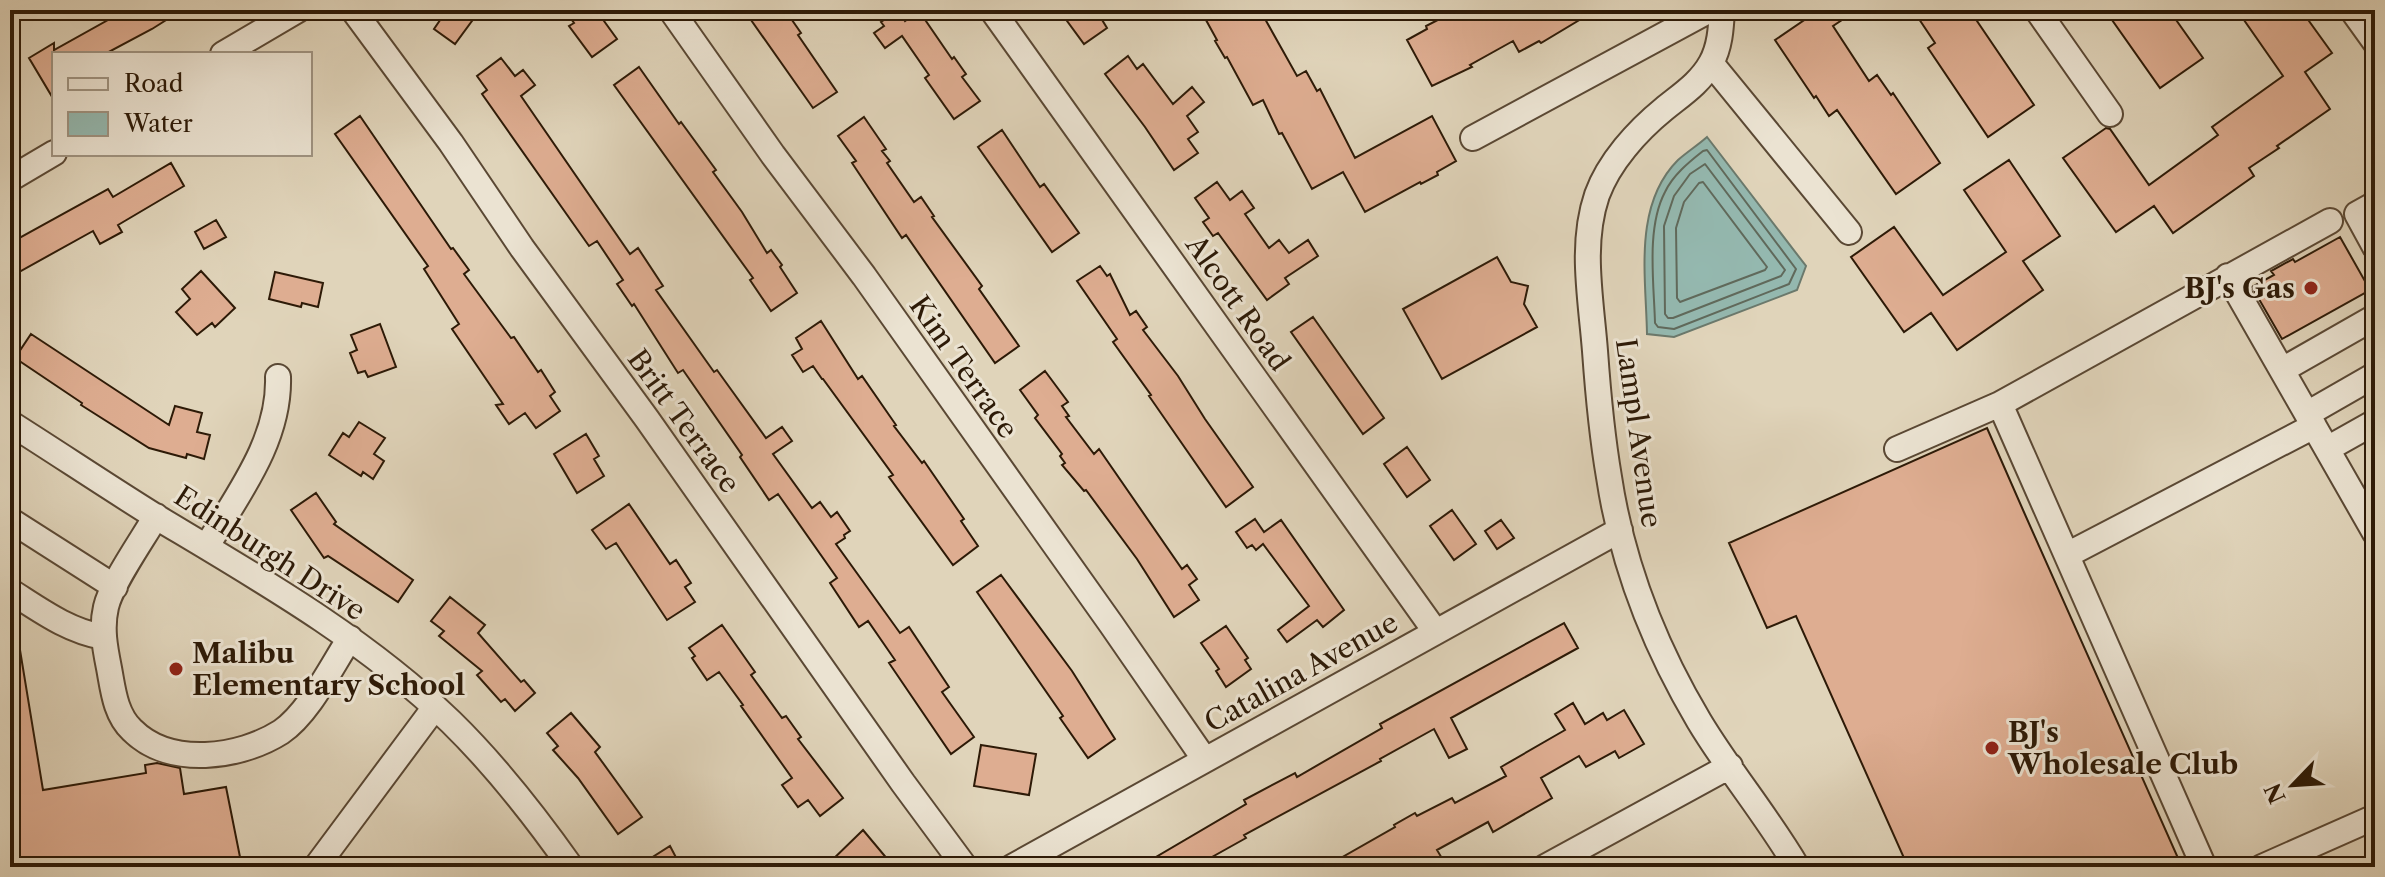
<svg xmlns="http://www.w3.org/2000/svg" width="2385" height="877" viewBox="0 0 2385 877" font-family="'Libre Caslon Text',serif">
<rect width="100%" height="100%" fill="#e0d4ba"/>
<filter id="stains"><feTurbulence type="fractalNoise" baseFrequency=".0025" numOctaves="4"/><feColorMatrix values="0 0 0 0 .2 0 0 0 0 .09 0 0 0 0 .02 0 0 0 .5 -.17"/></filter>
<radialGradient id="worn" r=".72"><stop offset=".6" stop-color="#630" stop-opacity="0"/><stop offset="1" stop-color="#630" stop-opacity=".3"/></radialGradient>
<path fill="#94b8af" stroke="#6b796c" stroke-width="2" d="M1707,137L1806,266L1797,290L1674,337L1647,334C1646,276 1633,205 1678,160C1687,152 1698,145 1707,137Z"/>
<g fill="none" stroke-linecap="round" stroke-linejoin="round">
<path stroke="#60695b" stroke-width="2" d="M1707,150L1796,269L1789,284L1674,329L1658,327L1655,323C1654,283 1646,228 1665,192C1673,175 1689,162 1703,151Z
M1705,164L1785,270L1781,276L1673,318H1668L1665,314L1664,226L1674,196L1690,174Z
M1703,182L1767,267L1765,270L1680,302L1677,298L1676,228L1684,202L1699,183Z"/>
</g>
<path fill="#dead91" stroke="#2d1a07" stroke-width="2" d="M126,10H182L152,29L105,54H54V100L29,58L54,43V50Z
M447,10H480L455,44L434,29Z
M565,10H596L617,39L592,57L569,26L574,23Z
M744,10H785L801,33L798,35L837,92L813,108Z
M898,10L905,21L919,11L952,59L954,57L966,74L962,77L980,101L954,119L925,78L929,75L902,36L885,48L874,33L884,26L881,22Z
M1059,10H1096L1107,28L1084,44Z
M1223,10H1260L1297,76L1306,71L1317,91L1320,89L1355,158L1432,116L1456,161L1437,172L1438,175L1421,184L1420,182L1365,212L1343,172L1312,189L1282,133L1279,134L1263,100L1253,105L1227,57L1225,58L1215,41L1217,40L1206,20Z
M1457,10H1596L1541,43L1539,41L1519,52L1513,41L1470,65L1472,67L1432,86L1407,40L1427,29L1426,26Z
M1819,10H1857L1833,26L1869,81L1877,75L1891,95L1893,93L1940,163L1896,194L1837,110L1829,116L1816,96L1814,98L1775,40Z
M1913,10H1993L1977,21L2034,105L1988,137L1928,48L1935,43Z
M2105,10H2169L2203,58L2160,88Z
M2237,10H2301L2332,53L2305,72L2330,109L2277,146L2279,148L2249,168L2254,176L2173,233L2154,206L2116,232L2063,158L2106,128L2110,129L2149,185L2218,135L2212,127L2283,76Z
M1128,56L1137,69L1143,64L1173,104L1192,87L1204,102L1187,116L1198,132L1188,139L1198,153L1174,170L1145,127L1105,74Z
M501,58L515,76L523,70L535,85L521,96L630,254L638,248L663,286L656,290L714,372L717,370L766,438L782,427L792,441L773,454L812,508L820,502L831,517L837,512L850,531L844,535L845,538L836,544L900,633L909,627L949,687L942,692L974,737L951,754L889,663L895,660L868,621L859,627L830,583L837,578L778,494L769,500L740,457L742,455L683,370L678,373L634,304L632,306L617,284L623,280L597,241L589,246L482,94L487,90L477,76Z
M639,67L679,124L681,122L716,170L713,172L742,212L767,253L771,250L782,265L780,267L797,293L771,311L750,280L753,278L614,85Z
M360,116L451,249L453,248L469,270L464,274L511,338L514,337L538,372L541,370L555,392L550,396L560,411L536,428L525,413L509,424L496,405L503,404L452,329L459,324L424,269L428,266L335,134Z
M864,117L886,149L882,151L890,161L887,163L914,202L921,197L934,216L932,217L982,286L979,289L1019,346L995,363L906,235L902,238L852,163L856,161L838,136Z
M1002,130L1040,187L1044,184L1079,233L1052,252L978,147Z
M2009,160L2060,236L2023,261L2043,290L1957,350L1931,313L1904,332L1851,257L1894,227L1943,295L2006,252L1964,190Z
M171,163L184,186L118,225L122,232L100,244L93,231L10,277V243L108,189L113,197Z
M1217,182L1230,200L1242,191L1254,208L1245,214L1269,248L1279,240L1289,253L1308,240L1318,256L1285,278L1289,284L1267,300L1218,233L1213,236L1203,222L1209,218L1195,198Z
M216,220L226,237L204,249L195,232Z
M2340,237L2370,290L2282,339L2252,287L2274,275L2271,271L2293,259L2295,262Z
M1497,257L1511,282L1528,286L1524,304L1537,327L1442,379L1403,309Z
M1100,266L1107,276L1110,274L1130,315L1136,311L1147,327L1143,330L1178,376L1205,419L1253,487L1226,507L1149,396L1151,395L1113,342L1117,339L1077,281Z
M201,271L235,308L215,327L212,323L197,335L176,312L190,299L182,289Z
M275,272L323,283L318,307L302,303L301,307L269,299Z
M1313,317L1384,418L1363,434L1291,332Z
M821,321L858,379L862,376L896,425L894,426L922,463L924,461L964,519L961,521L978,546L953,565L889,477L893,475L823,379H822L813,366L803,372L792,355L802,349L796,338Z
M380,324L396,367L368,377L365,371L358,373L350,353L357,350L351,335Z
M31,334L169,425L175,406L202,413L197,432L210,435L204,459L187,454L186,458L149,448L81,405L82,403L15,358Z
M1045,371L1068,402L1062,406L1069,416L1066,417L1094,454L1099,449L1182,569L1187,565L1197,579L1189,585L1199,600L1174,617L1137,559L1086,490L1084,491L1062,465L1065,463L1060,456L1062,454L1035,418L1038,415L1020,390Z
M359,422L385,438L374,454L384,461L373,479L363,472L361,476L329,455L343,433L349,437Z
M1987,428L2023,510L2182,867H1908L1796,616L1767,628L1729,543Z
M586,434L599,456L594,459L604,476L577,493L554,454Z
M1407,447L1430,480L1407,497L1384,464Z
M316,493L336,522L334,524L413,580L398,602L328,556L324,558L291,510Z
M629,504L670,564L676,560L691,583L685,587L695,602L667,620L616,543L606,549L592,530Z
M1452,510L1476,544L1454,560L1430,526Z
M1255,519L1264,532L1281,520L1344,610L1323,627L1317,620L1287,642L1278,630L1309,606L1263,544L1256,550L1252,545L1247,548L1236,532Z
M1501,520L1514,538L1497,549L1485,531Z
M1001,575L1072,671L1115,739L1088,758L1060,718L1063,716L977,592Z
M450,597L485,625L478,633L521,682L524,680L535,693L515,711L505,699L501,702L477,675L482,671L439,636L444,631L431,621Z
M1564,623L1578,648L1451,718L1467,749L1449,758L1434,729L1380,759L1381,761L1244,835L1246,838L1194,867H1139L1246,804L1244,800L1295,773L1297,777L1382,728L1380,724Z
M722,625L755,672L751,675L782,718L786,716L801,737L798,739L843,798L820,816L808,800L798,807L782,785L792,778L741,706L743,705L719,672L707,680L692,658L695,656L689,648Z
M1226,626L1248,658L1245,660L1251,669L1226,687L1216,671L1219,669L1201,643Z
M10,650H20L43,790L146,773L145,765L157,763L180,768L184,794L226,787L242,867H10Z
M1573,703L1585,724L1603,713L1607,720L1624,710L1644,744L1619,758L1615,751L1586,767L1579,756L1541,778L1552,798L1493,832L1488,822L1437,850L1443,860L1430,867H1325L1395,827L1394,825L1415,813L1417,816L1452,798L1455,803L1506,776L1501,767L1565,730L1555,714Z
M571,713L600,747L595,752L642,817L618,834L578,778L553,750L558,746L547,733Z
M981,745L1036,754L1029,795L974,786Z
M863,830L894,867H825Z
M670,846L681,867H637Z"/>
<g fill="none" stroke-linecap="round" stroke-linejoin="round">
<g stroke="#5a4834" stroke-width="28">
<path id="minor" d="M353,10L451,143L522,248L647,419L903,783L965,867
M671,10L773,155L864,276L1111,624L1205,760
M992,10L1435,631
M1722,10C1721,28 1720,47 1711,63C1700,83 1681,95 1664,109C1637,131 1609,162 1597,195C1580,245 1591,299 1595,351C1598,393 1602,436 1609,477C1622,563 1655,647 1699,721C1729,771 1767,816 1797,867
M2037,10L2110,114
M2352,10L2375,42
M223,54L298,10
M1711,63L1849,232
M1473,138L1710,10
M10,179L54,153
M2375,204L2357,214L2375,247
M2228,276L2375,533
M2282,370L2375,317
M2000,404L2330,221
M2307,414L2375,375
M10,423C59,454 108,487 158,518C260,579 365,639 451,722C496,766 535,816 571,867
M1897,449L2000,404L2204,867
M2327,449L2375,422
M156,516C143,539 111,584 106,607C101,628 105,648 109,668C113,689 115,714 132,730C170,768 240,758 281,732C309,713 331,667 350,638
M10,520L115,587
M207,546C238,494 280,440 278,377
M2067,555L2314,426
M10,591C40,610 68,631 103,637
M316,867L435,707
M1012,867L1620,530
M1545,867L1730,766
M2262,867L2375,817"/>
</g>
<use href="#minor" stroke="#ebe3d2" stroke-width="24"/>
</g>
<g fill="#8f2418" stroke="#ebe3d2" stroke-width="3">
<circle cx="2311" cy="288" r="8"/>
<circle cx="176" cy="669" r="8"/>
<circle cx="1992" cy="748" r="8"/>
</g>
<g text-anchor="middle" stroke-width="6" stroke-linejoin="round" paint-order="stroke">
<g font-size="28" font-weight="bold" fill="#2d1a07" stroke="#ebe3d2" text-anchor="start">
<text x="2295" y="298" text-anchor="end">BJ's Gas</text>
<text x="192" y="663">Malibu<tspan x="192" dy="32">Elementary School</tspan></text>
<text x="2008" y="742">BJ's<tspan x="2008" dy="32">Wholesale Club</tspan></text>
</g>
<g font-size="28" fill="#2d1a07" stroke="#ebe3d2">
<text transform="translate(1238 303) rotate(55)" y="10">Alcott Road</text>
<text transform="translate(964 367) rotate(55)" y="10">Kim Terrace</text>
<text transform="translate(684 421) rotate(54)" y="10">Britt Terrace</text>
<text transform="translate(1639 433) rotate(82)" y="10">Lampl Avenue</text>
<text transform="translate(270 553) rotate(33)" y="10">Edinburgh Drive</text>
<text transform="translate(1301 672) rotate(-29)" y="10">Catalina Avenue</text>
</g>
</g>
<rect width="2385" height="877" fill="none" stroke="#e0d4ba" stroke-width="40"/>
<rect x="12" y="12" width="2361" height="853" fill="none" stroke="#2d1a07" stroke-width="4"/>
<rect x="20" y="20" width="2345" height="837" fill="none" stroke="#2d1a07" stroke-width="2"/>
<rect x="52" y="52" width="260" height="104" fill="#ebe3d2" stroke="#9f9381" stroke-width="2"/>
<rect x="68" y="78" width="40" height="12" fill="#ebe3d2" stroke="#9f9381" stroke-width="2"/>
<text x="124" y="92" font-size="24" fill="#2d1a07">Road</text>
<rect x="68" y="112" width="40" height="24" fill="#94b8af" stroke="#9f9381" stroke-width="2"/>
<text x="124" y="132" font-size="24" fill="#2d1a07">Water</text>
<g transform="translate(2293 785) rotate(245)" stroke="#ebe3d2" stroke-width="6" paint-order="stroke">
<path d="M0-6L14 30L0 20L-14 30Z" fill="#2d1a07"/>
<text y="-12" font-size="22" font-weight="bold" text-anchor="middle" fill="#2d1a07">N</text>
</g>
<rect width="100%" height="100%" filter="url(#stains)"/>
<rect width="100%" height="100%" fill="url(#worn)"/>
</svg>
